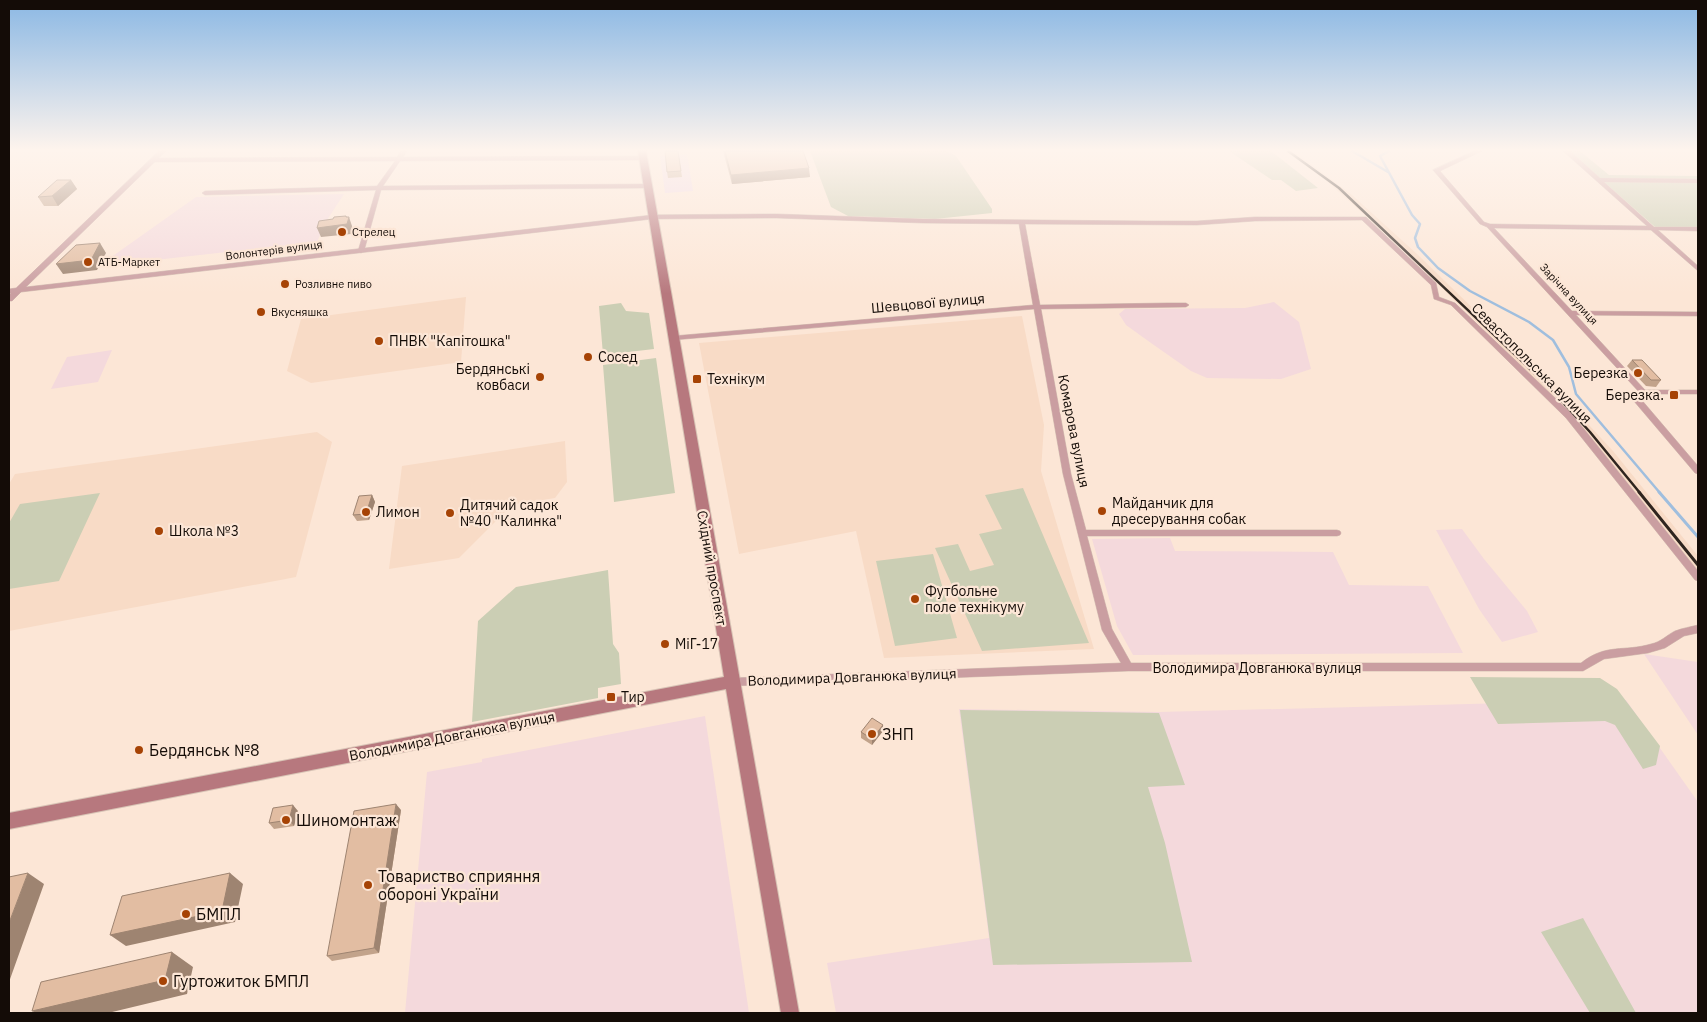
<svg xmlns="http://www.w3.org/2000/svg" width="1707" height="1022" viewBox="0 0 1707 1022" font-family="'IBM Plex Sans',sans-serif">
<rect width="100%" height="100%" fill="#fce6d6"/>
<path fill="#f0d9e6" d="M687,154L693,191L665,193L660,156Z"/>
<path fill="#f4d9dc" d="M344,194L325,223L317,242L119,264L110,258L196,197Z
M1274,302L1299,322L1311,369L1281,379L1207,378L1191,371L1151,343L1126,325L1119,314L1125,309L1245,308Z
M112,350L98,382L51,389L67,357Z
M1462,529L1484,559L1527,611L1538,632L1502,642L1479,609L1436,530Z
M1170,538L1175,551L1333,552L1349,585L1428,586L1463,653L1133,655L1117,626L1092,539Z
M1644,654L1698,662V735Z
M1626,700L1698,802V1013H836L827,963L989,938L959,709L1159,712Z
M705,716L749,1013H405L427,772L482,762V759Z"/>
<path fill="#f8dbc6" d="M1285,151H1292L1300,156L1352,195L1417,254L1552,385L1613,451L1698,556V576L1642,504L1541,385L1397,244L1329,183Z
M466,297L461,362L311,383L287,371L301,319Z
M1022,316L1044,425L1041,471L1094,649L884,658L856,531L739,554L699,343Z
M317,432L332,442L296,577L9,631V484L15,474Z
M565,441L567,482L555,498L512,505L459,558L389,569L402,466Z"/>
<path fill="#cbceb4" d="M810,151H947L956,156L992,209V213L935,219L848,216L831,207Z
M1229,151H1271L1318,188L1296,191L1281,180H1272Z
M1569,151H1580L1609,175L1698,176V227H1655Z
M621,303L626,311L649,313L654,349L603,355L599,306Z
M656,358L675,493L614,502L603,365Z
M1023,488L1089,643L982,651L935,548L958,544L970,571L994,565L979,534L1002,529L985,495Z
M100,493L59,581L9,589V523L20,504Z
M933,554L957,638L895,646L876,561Z
M608,570L613,644L619,653L621,684L598,688V698L472,722L478,621L516,587Z
M1470,677L1600,678L1617,689L1660,746L1656,765L1643,769L1615,725L1605,721L1498,724Z
M960,710L1159,713L1185,785L1148,787L1165,843L1192,962L993,965Z
M1583,918L1636,1013H1590L1541,932Z"/>
<g fill="none" stroke-linecap="round" stroke-linejoin="round">
<path stroke="#9fbede" stroke-width="2.5" d="M1352,151L1388,172
M1389,151L1380,156L1412,215L1420,224L1415,238L1418,247L1438,268L1470,291L1529,322L1553,340L1569,367L1576,394L1660,493"/>
<path stroke="#9fbede" stroke-width="3" d="M1659,492L1698,537"/>
<g stroke="#d7c3b5" stroke-width="1">
<path id="minor" d="M401,151H407L403,157L643,156L646,158L643,160L400,161L383,186L647,184L650,186L647,188L381,190L364,251L361,253L358,251L376,190L205,195L202,193L205,191L377,186L395,161L154,162L151,160L154,158L397,157Z
M1474,151H1482L1440,171L1484,222L1490,224L1647,226L1563,151H1570L1600,178L1698,179V183L1604,182L1654,227H1698V231L1658,230L1698,266V271L1651,230L1494,228L1572,311L1698,312V316L1576,315L1645,390H1698V394H1645L1640,398L1698,466V474L1695,473L1633,400L1632,398L1639,392L1487,227L1480,224L1433,170Z
M777,214L923,219L1148,221H1197L1255,217H1366L1436,283L1439,297L1455,303L1572,414L1698,571V581L1695,580L1566,418L1451,305L1434,299L1431,285L1362,220L1255,221L1197,225L1025,224L1040,305L1167,303H1186L1189,305L1186,307L1041,309L1071,474L1086,530H1337L1340,531L1341,533L1340,535L1337,536H1087L1112,629L1131,663H1581C1606,643 1624,652 1651,644C1661,642 1667,635 1675,631C1683,628 1690,627 1698,625V633L1684,636L1665,648L1648,653L1604,659L1583,671H1128L732,686L728,685L727,682L728,679L732,678L1121,663L1102,630L1063,474L1034,309L673,340L669,338L673,336L1033,305L1019,224L923,223L777,218L652,219L649,217L652,215Z"/>
</g>
<g stroke="#d7c3b5" stroke-width="1">
<path id="tertiary" d="M159,151H166L26,287L652,215L655,217L652,219L21,292L12,301H9V295L11,293H9V289L16,288Z"/>
</g>
<g stroke="#d7c3b5" stroke-width="2">
<path id="secondary" d="M638,151H646L799,1013H781L726,689L9,829V813L724,677Z"/>
</g>
<use href="#minor" fill="#ca9ea1" fill-rule="evenodd"/>
<use href="#tertiary" fill="#ca9ea1" fill-rule="evenodd"/>
<use href="#secondary" fill="#b7787e" fill-rule="evenodd"/>
<path stroke="#2f251f" stroke-width="2.5" d="M1288,151L1339,188L1547,385L1590,432L1640,493"/>
<path stroke="#2f251f" stroke-width="3" d="M1639,492L1698,565"/>
</g>
<path fill="#c2a38b" d="M678,151L682,177L668,178L667,172Z
M723,151H803L810,177L732,184Z
M71,180L77,189L58,206H44L38,197Z
M1632,360L1661,380L1656,387L1646,386L1627,366Z
M372,495L375,502L369,520L357,521L353,515Z
M883,725V731L872,745L861,738V732Z
M401,810L379,953L332,961L327,956Z
M298,811L294,826L274,829L269,823Z"/>
<path fill="#9e8471" d="M809,168L810,177L732,184L731,175Z
M71,180L77,189L58,206L52,196Z
M346,216L348,220L349,217L352,226L351,234L321,237L317,228L346,217Z
M100,243L106,253L97,270L63,274L56,264Z
M372,495L375,502L369,520L366,514Z
M883,725V731L872,745V739Z
M396,804L401,810L379,953L374,948Z
M293,805L298,811L294,826L289,820Z
M28,873L44,884L9,982V923Z
M230,873L243,884L235,922L126,946L110,935Z
M172,952L193,967L187,994L108,1013H36L32,1011Z"/>
<path fill="#e2bda2" stroke="#9e8471" d="M665,151H678L681,171L667,172Z
M725,151H803L809,168L731,175Z
M57,180H71L52,196L38,197Z
M346,216V217H349L347,224L317,228L319,221L333,219L334,217Z
M100,243L91,260L56,264L76,245Z
M1632,360H1642L1661,380H1651Z
M372,495L366,514L353,515L359,496Z
M872,718L883,725L872,739L861,732Z
M396,804L374,948L327,956L354,811Z
M293,805L289,820L269,823L273,808Z
M28,873L9,923V877Z
M230,873L222,911L110,935L122,896Z
M172,952L165,980L32,1011L41,982Z"/>
<linearGradient id="sky" x2="0" y2="1"><stop stop-color="#8bb8e4"/><stop offset="0.51" stop-color="#fef4ed"/><stop offset="1" stop-color="#fef4ed" stop-opacity="0"/></linearGradient>
<rect width="1707" height="294" fill="url(#sky)"/>
<g fill="#a64305" stroke="#fce6d6" stroke-width="2">
<circle cx="342" cy="232" r="5"/>
<circle cx="88" cy="262" r="5"/>
<circle cx="285" cy="284" r="5"/>
<circle cx="261" cy="312" r="5"/>
<circle cx="379" cy="341" r="5"/>
<circle cx="588" cy="357" r="5"/>
<circle cx="1638" cy="373" r="5"/>
<circle cx="540" cy="377" r="5"/>
<rect x="692" y="374" width="10" height="10" rx="2.5"/>
<rect x="1669" y="390" width="10" height="10" rx="2.5"/>
<circle cx="1102" cy="511" r="5"/>
<circle cx="366" cy="512" r="5"/>
<circle cx="450" cy="513" r="5"/>
<circle cx="159" cy="531" r="5"/>
<circle cx="915" cy="599" r="5"/>
<circle cx="665" cy="644" r="5"/>
<rect x="606" y="692" width="10" height="10" rx="2.5"/>
<circle cx="872" cy="734" r="5"/>
<circle cx="139" cy="750" r="5"/>
<circle cx="286" cy="820" r="5"/>
<circle cx="368" cy="885" r="5"/>
<circle cx="186" cy="914" r="5"/>
<circle cx="163" cy="981" r="5"/>
</g>
<g text-anchor="middle" stroke-width="4.5" stroke-linejoin="round" paint-order="stroke">
<g font-size="11" fill="#140c07" stroke="#fce6d6" text-anchor="start">
<text x="352" y="236">Стрелец</text>
<text x="98" y="266">АТБ-Маркет</text>
<text x="295" y="288">Розливне пиво</text>
<text x="271" y="316">Вкусняшка</text>
</g>
<g font-size="11" fill="#140c07" stroke="#fce6d6">
<text transform="translate(274 250) rotate(-7)" y="4">Волонтерів вулиця</text>
<text transform="translate(1569 294) rotate(47)" y="4">Зарічна вулиця</text>
</g>
<g font-size="14" fill="#140c07" stroke="#fce6d6">
<text transform="translate(928 303) rotate(-5)" y="5">Шевцової вулиця</text>
<text transform="translate(1532 363) rotate(45)" y="5">Севастопольська вулиця</text>
<text transform="translate(1074 431) rotate(79)" y="5">Комарова вулиця</text>
<text transform="translate(712 568) rotate(80)" y="5">Східний проспект</text>
<text x="1257" y="673">Володимира Довганюка вулиця</text>
<text transform="translate(852 677) rotate(-2)" y="5">Володимира Довганюка вулиця</text>
<text transform="translate(452 736) rotate(-11)" y="5">Володимира Довганюка вулиця</text>
</g>
<g font-size="14" fill="#140c07" stroke="#fce6d6" text-anchor="start">
<text x="389" y="346">ПНВК "Капітошка"</text>
<text x="598" y="362">Сосед</text>
<text x="530" y="374" text-anchor="end">Бердянські<tspan x="530" dy="16">ковбаси</tspan></text>
<text x="1628" y="378" text-anchor="end">Березка</text>
<text x="707" y="384">Технікум</text>
<text x="1664" y="400" text-anchor="end">Березка.</text>
<text x="1112" y="508">Майданчик для<tspan x="1112" dy="16">дресерування собак</tspan></text>
<text x="460" y="510">Дитячий садок<tspan x="460" dy="16">№40 "Калинка"</tspan></text>
<text x="376" y="517">Лимон</text>
<text x="169" y="536">Школа №3</text>
<text x="925" y="596">Футбольне<tspan x="925" dy="16">поле технікуму</tspan></text>
<text x="675" y="649">МіГ-17</text>
<text x="621" y="702">Тир</text>
</g>
<g font-size="16" fill="#140c07" stroke="#fce6d6" text-anchor="start">
<text x="882" y="740">ЗНП</text>
<text x="149" y="756">Бердянськ №8</text>
<text x="296" y="826">Шиномонтаж</text>
<text x="378" y="882">Товариство сприяння<tspan x="378" dy="18">обороні України</tspan></text>
<text x="196" y="920">БМПЛ</text>
<text x="173" y="987">Гуртожиток БМПЛ</text>
</g>
</g>
<rect width="1707" height="1022" fill="none" stroke="#140c07" stroke-width="20"/>
</svg>
